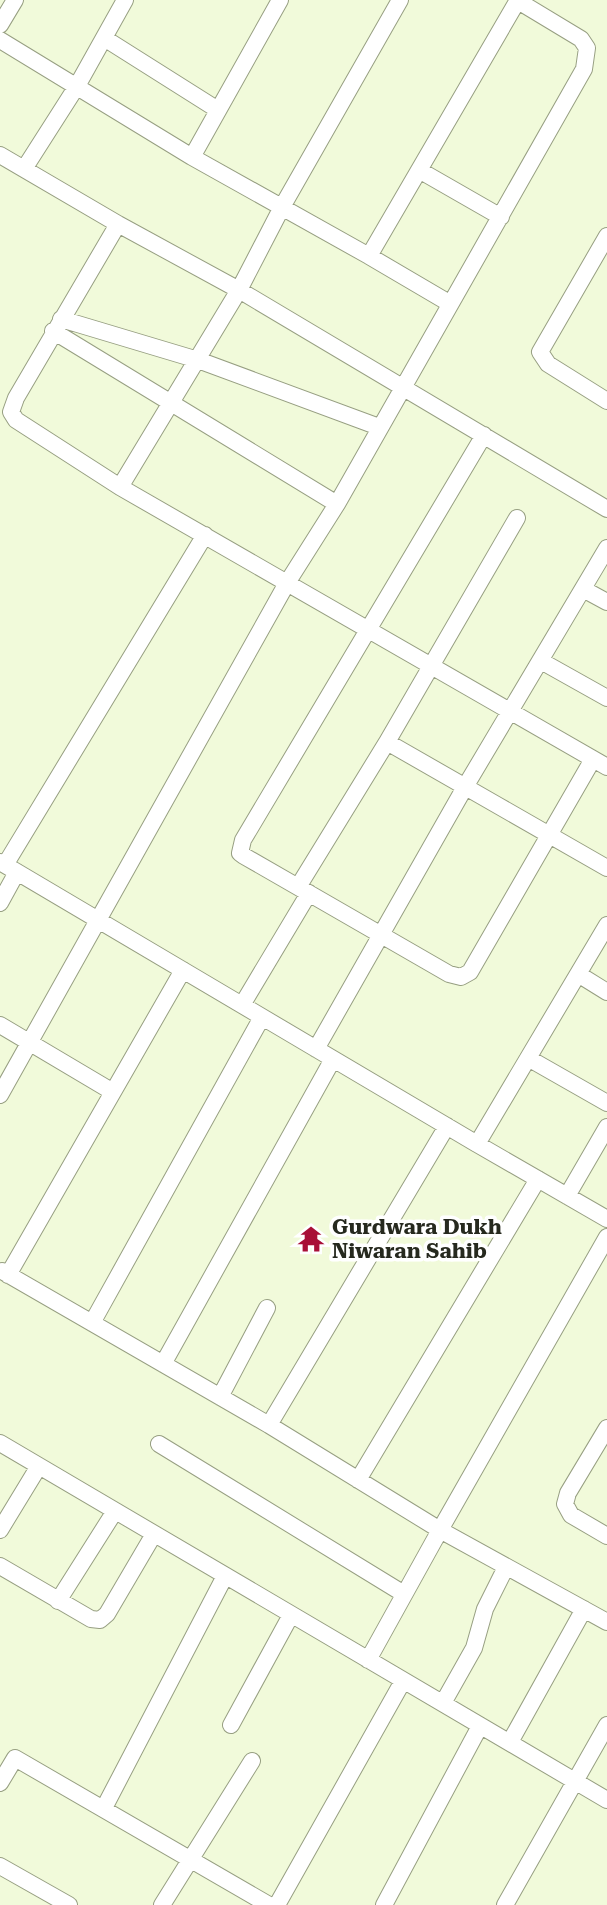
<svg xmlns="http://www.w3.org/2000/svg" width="607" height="1905" viewBox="0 0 607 1905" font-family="'Roboto Serif',serif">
<rect width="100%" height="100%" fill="#f1fada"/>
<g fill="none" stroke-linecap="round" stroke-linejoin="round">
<g stroke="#979f82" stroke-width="18">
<path id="minor" d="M400,0L282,207L239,290L607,509
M0,25L15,0
M104,38L218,110
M0,40L192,157L369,256L518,0
M0,155L118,224
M192,157L280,0
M24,169L77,86L125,0
M419,170L501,217
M607,236L540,352L548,364L607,401
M369,256L449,303
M61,319L198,360L379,427
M120,487L239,290L118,224L16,398L11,412L16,420L120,487L607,767
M337,504L584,69L587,48L581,39L518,1
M583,589L607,602
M541,661L607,698
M387,742L517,518
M593,759L470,972L461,977L449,974L298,887L387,742C460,784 534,826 607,868
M0,862L477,1144
M5,865L205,535
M298,887L244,856L240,853L243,840L484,435
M0,903L17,872
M607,925L477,1144L607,1219
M578,974L607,992
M242,1005L309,893
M0,1025L113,1092
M316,1049L465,787L607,548
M528,1058L607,1103
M0,1095L287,583L337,504L53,331
M567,1196L607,1127
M607,1237L440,1530L607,1622
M2,1271L269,1425
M8,1275L183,970
M92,1323L262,1017
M163,1364L333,1059
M220,1397L267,1308
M607,1428L568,1493L565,1504L571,1515L607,1536
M0,1443L607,1800
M159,1444L404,1594
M358,1480L538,1179
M0,1530L39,1466
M0,1566L91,1619L100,1620L107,1614L154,1534
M58,1601L115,1511
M368,1660L440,1530L269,1425L447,1126
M443,1703L474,1648L485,1609L506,1567
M231,1725L291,1615
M510,1742L584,1609
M0,1783L15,1758L269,1905
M104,1808L225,1576
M0,1866L69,1905
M162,1905L252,1761
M277,1905L403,1681
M384,1905L480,1726
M505,1905L607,1725"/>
</g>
<use href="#minor" stroke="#fff" stroke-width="16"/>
</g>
<defs>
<g id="temple-bare" transform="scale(2.1)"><path d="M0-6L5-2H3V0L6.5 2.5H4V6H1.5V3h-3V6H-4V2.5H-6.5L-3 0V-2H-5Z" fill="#a80f37" stroke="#fff" stroke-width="2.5" paint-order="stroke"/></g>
</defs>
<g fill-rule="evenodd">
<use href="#temple-bare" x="311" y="1239"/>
</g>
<g text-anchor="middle" stroke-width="7" stroke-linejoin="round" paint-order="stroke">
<g font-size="21" font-weight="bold" fill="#26291e" stroke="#fff" text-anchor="start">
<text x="332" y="1234">Gurdwara Dukh<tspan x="332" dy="24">Niwaran Sahib</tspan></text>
</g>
</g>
</svg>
